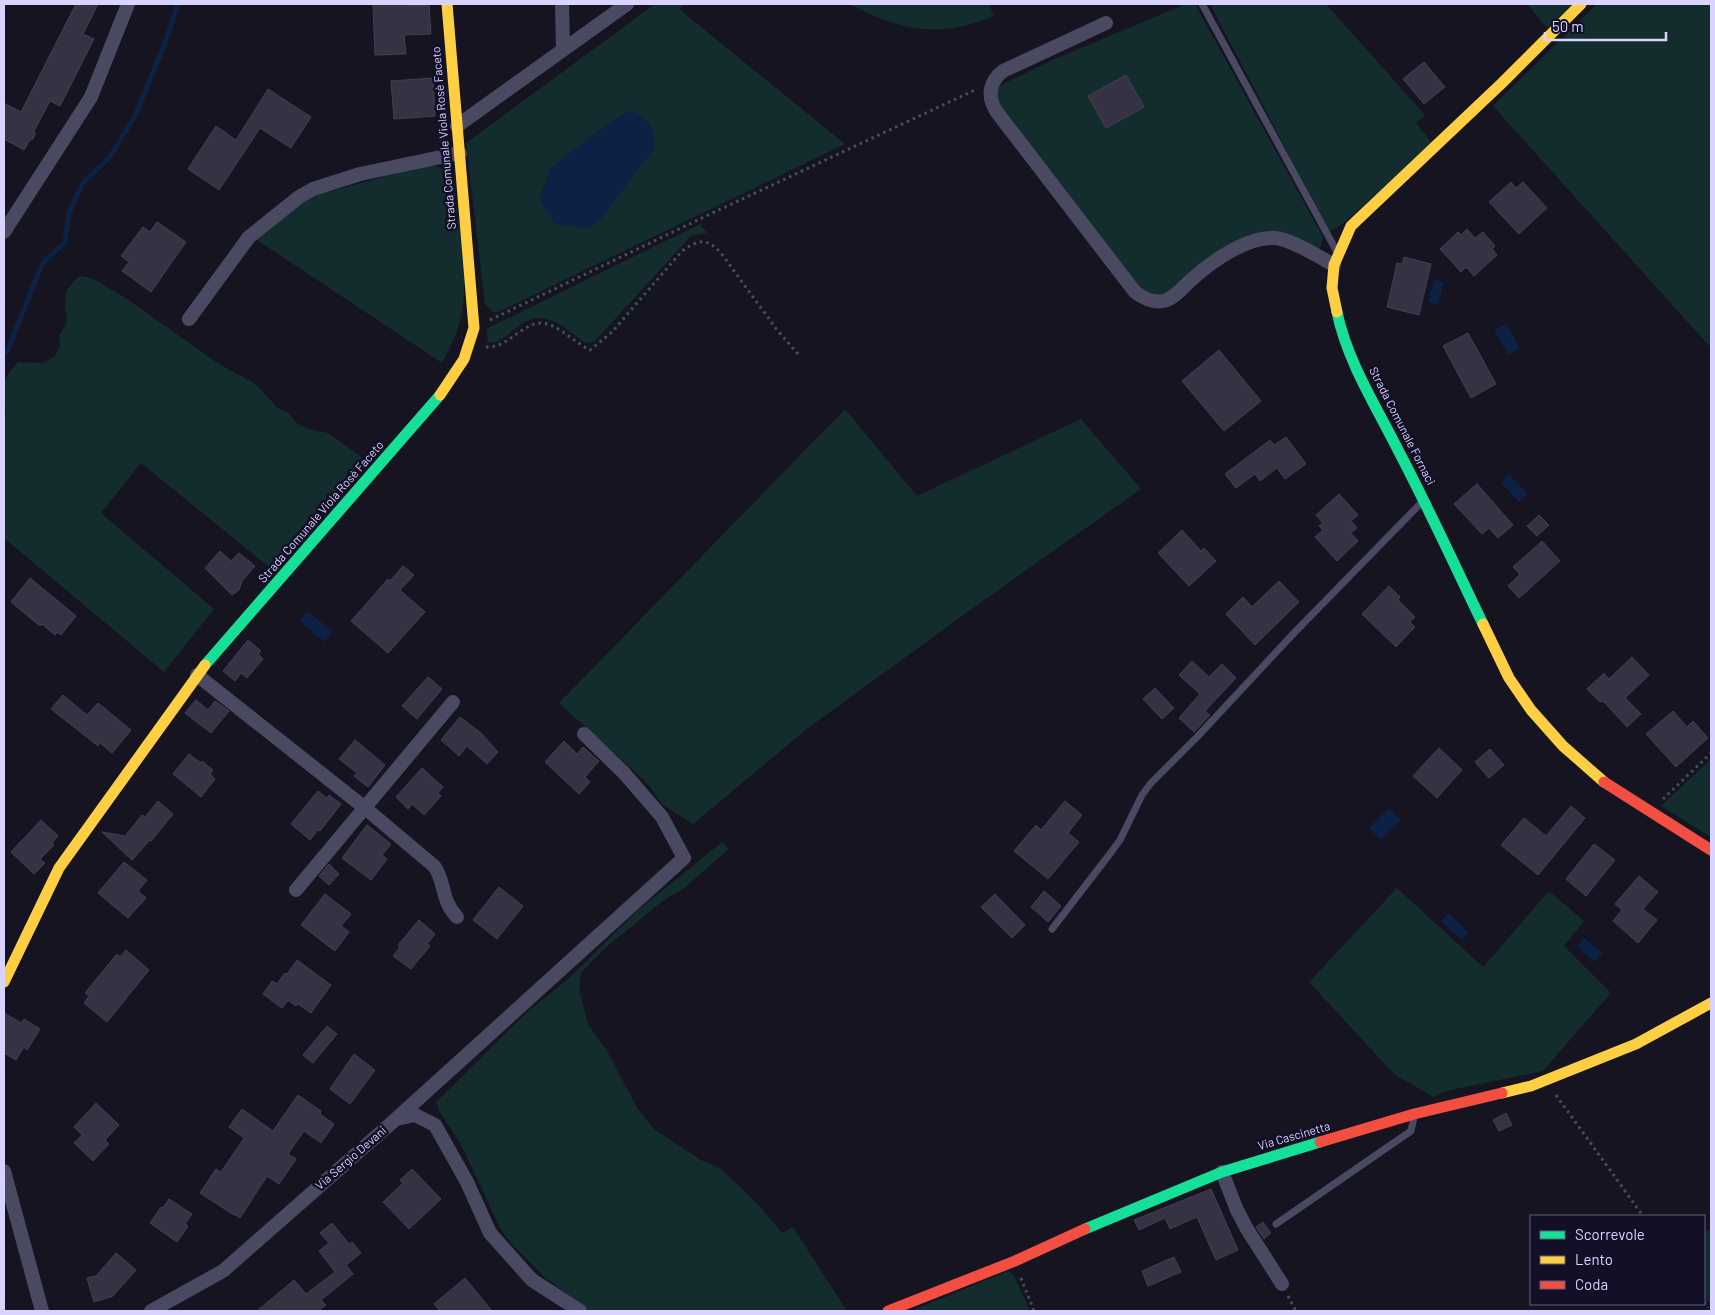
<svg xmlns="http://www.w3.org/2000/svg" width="1715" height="1315" viewBox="0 0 1715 1315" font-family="Barlow,sans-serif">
<rect width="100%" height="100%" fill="#161421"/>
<path fill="#132c2d" d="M655,4H685L679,9L845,144L498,312H492L485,304L466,143Z
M849,4H989L994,16C938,39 902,31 849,4Z
M1186,4H1195L1323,237L1319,252L1278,232L1170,293L1155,297L1137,288L997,105V87L1057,58Z
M1210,4H1326L1425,115L1416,123L1432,143L1344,223L1329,232Z
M1527,4H1573L1547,28Z
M1597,4H1711V348L1493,106Z
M430,164L445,170L453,181C458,221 470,277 461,316C458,333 450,348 442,363L257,240L267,227L306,198Z
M700,224L707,233L691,236L594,342L589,343L584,342C561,325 542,305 515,329C507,335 502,341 492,343L488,342L486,329Z
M80,276L92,278L127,299L219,364L254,383L278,408L288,413L298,424L308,429L328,433L367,461L329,500L270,568L141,463L101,513L214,609L164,672L4,538V420C10,410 1,394 5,382C7,374 13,368 18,362L43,363L55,356L60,345L59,336L67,322L65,306L66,291L74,281Z
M845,409L917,496L1081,419L1141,489L973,608L808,728L693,824L663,805L647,783L559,703Z
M1711,759V837L1661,806Z
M722,842L729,849L683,889L664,900L604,949L581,973L579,988L588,1024L607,1051L638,1109L654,1129L701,1160L720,1168L758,1204L782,1233L793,1227L847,1311H590L547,1279L510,1242L500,1228L464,1151L454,1133L439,1111L436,1102L525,1014L569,978L636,912Z
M1397,888L1483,967L1549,891L1584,921L1564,946L1611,993L1543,1071L1446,1091L1433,1097L1394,1074L1309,982Z
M1711,1228V1306L1704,1296V1233Z
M1008,1271L1013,1274L1030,1311H911Z"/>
<path fill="#0d2144" d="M633,110C648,122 656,128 654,148L600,220L587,228L555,224L539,199L551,167L616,118Z
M1434,280L1444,282L1438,305L1428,302Z
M1506,324L1520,348L1508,355L1494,330Z
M1509,474L1528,494L1519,502L1501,483Z
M308,611L333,632L324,642L299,621Z
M1389,808L1401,820L1381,840L1369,828Z
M1448,913L1469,933L1462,940L1441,921Z
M1584,938L1603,953L1595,962L1577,946Z"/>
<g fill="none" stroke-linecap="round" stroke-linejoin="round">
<path stroke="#0d2144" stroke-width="5" d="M4,352H7L42,264L65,242L69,213L82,184L109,158L136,114L166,40L178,4"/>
</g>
<path fill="#343243" stroke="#433f54" d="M76,4H98L83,34L94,39L60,106L50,101L34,131L35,134L33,139L29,141L24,150L4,139V103L21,112Z
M373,4H402V6L429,5L431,34L404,35L406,54L375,55Z
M1424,62L1445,87L1424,104L1403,79Z
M1126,75L1144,107L1106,128L1088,96Z
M433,78L435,116L394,119L391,81Z
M268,89L311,117L291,148L260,128L219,190L188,169L216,126L236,140Z
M1511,182L1516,188L1523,182L1547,208L1519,234L1489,202Z
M157,222L186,242L151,292L122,271L129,262L121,256L143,227L150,232Z
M1467,229L1475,238L1483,232L1495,246L1492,249L1497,255L1474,276L1466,267L1461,272L1440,249L1458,232L1461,235Z
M1404,257L1431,264L1419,315L1387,307L1397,263L1402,264Z
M1468,333L1496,384L1471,398L1443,346Z
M1219,350L1261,401L1224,431L1182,381Z
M1286,437L1306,464L1285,479L1277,468L1260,481L1255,474L1236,488L1225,474L1270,440L1274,445Z
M1477,484L1513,525L1498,538L1489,528L1482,534L1454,504Z
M1339,494L1358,515L1351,521L1357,528L1351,533L1358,541L1337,561L1315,537L1323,530L1319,526L1323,523L1316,515Z
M1539,515L1549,525L1537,536L1527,526Z
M1182,530L1201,551L1204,548L1216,561L1189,586L1158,553Z
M1542,541L1560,561L1519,598L1508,586L1520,574L1513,567Z
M220,551L231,561L239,553L255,566L242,581L239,590L232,595L205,568Z
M403,566L414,575L400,590L425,612L388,653L351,621L388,579L390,581Z
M30,578L76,616L61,635L57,632L55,635L42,624L40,626L11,602Z
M1279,581L1299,602L1255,645L1226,614L1243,597L1252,607Z
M1389,586L1400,597L1398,600L1415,617L1410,622L1415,627L1396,647L1362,614Z
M248,640L261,651L258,654L263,659L247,678L241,673L235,681L223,671Z
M1632,657L1649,675L1625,698L1641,714L1627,727L1603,701L1600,702L1587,689L1604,673L1609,679Z
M1192,661L1209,677L1222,664L1236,678L1205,711L1210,715L1194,732L1179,718L1200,694L1179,675Z
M428,677L442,689L417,719L402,706Z
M1155,688L1174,708L1162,719L1143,699Z
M63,695L87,715L98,703L131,730L112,753L100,743L98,746L51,709Z
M196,700L208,710L215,701L229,711L211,733L185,713Z
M1673,711L1687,727L1693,721L1708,738L1676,767L1646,734Z
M460,717L481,733L498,752L487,764L467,746L459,756L441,740Z
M355,740L385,765L368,787L354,776L357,773L339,759Z
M564,741L577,754L583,747L599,761L585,777L590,782L579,794L545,762Z
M1439,748L1462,770L1437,798L1413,776Z
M1490,749L1504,765L1489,778L1475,762Z
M189,754L201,763L202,761L213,770L210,774L215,779L201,797L173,774Z
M422,768L443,787L438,793L441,796L424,815L412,804L408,809L396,797Z
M318,791L327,798L329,795L341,804L320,831L318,830L310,840L291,824Z
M158,801L173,814L151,841L150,840L132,860L102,832L125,836L142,815L145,817Z
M1065,801L1082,815L1068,833L1079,842L1048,879L1014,851L1036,825L1041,830Z
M1571,806L1585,818L1538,875L1501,845L1524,818L1546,836Z
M41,820L58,836L52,843L54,845L40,859L45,863L34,874L11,852Z
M367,825L391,844L382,855L387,859L371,880L342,858Z
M1594,844L1615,860L1586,896L1566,879Z
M124,862L147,880L138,891L146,898L128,918L98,893Z
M329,864L339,874L329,885L319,876Z
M1639,876L1658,892L1643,909L1657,920L1638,943L1613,921L1622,910L1615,904Z
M499,887L523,906L497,939L473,920Z
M1044,891L1061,906L1048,922L1031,907Z
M325,894L351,914L341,926L349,932L335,951L301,925Z
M995,894L1025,925L1012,938L981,907Z
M419,920L435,934L427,944L430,946L411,969L393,956L400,947L398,945Z
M126,950L149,970L107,1022L84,1003L89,996L85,993L117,954L120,957Z
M297,960L331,985L311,1013L298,1004L296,1006L288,1000L282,1008L263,994L272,981L277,984L285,973L287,974Z
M4,1013L21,1023L24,1019L40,1029L27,1050L24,1047L16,1060L4,1053Z
M327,1026L337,1034L313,1063L303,1055Z
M354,1054L375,1070L350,1104L330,1089Z
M298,1095L321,1111L320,1114L334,1124L321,1143L304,1131L288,1154L296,1159L279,1184L267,1176L240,1218L234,1214V1215L200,1193L216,1169L221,1172L244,1138L229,1127L242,1109L273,1131Z
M96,1103L119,1125L105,1140L109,1144L93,1161L74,1143L82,1135L74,1127Z
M1506,1113L1512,1125L1499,1131L1493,1120Z
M412,1169L441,1199L409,1229L383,1202L403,1183L400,1180Z
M1211,1189L1238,1250L1216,1260L1197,1217L1170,1229L1165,1218L1139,1230L1134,1220Z
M169,1199L192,1214L185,1224L188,1226L177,1242L150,1223L161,1207L163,1208Z
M1263,1222L1271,1233L1264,1239L1256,1227Z
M332,1223L349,1244L352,1242L361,1253L346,1265L353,1274L321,1300L326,1305L318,1311H257L294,1280L306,1294L335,1272L319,1251L329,1243L320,1233Z
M116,1253L136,1270L113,1296L94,1302L87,1278L96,1276Z
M1174,1257L1181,1272L1148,1286L1142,1271Z
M465,1278L492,1311H440L434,1304Z"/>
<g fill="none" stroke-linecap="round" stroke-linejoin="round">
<path stroke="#44505f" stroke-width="3" stroke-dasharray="2.5 4" stroke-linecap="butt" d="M490,320L706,216L977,89
M486,347C510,349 526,315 550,325C565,331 576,343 590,350L612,332L682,251C699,239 707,238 721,253L777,330L798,354
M1663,799L1711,753
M1556,1095L1643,1216
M1021,1278L1034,1311
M1288,1296L1296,1311
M1704,1302L1708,1308"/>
<path stroke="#4a4962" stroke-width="7" d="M1202,4L1337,252
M1052,929L1109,855L1120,840L1142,795L1151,783L1197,737L1294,633L1422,502
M1276,1224L1411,1131L1414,1117"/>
<path stroke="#4a4962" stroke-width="14" d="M562,4L563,49
M1106,23L1003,71C989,82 987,96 996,111L1135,292C1143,298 1153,303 1163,301C1174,299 1183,287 1191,280C1211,262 1247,236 1275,238C1291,239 1319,257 1334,265
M457,126L627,4
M4,232L91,97L128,4
M189,319L249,237L299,197L313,189L360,174L460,153
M197,675L365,808L434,866C446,882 440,899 457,917
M296,890L453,702
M396,1119L684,858L662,817L624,773L584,734
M4,1171L42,1311
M1222,1172L1237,1210L1247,1229L1282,1284
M151,1311L223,1271L396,1119L415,1115L435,1125L467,1182L490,1233L532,1280L580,1311"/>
<path stroke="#16e098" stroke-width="11" d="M1337,312C1347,361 1376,406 1398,450C1428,507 1455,566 1483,624
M205,665L440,395
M1085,1229L1222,1172L1320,1142"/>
<path stroke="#ffcf43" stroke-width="11" d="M1337,312L1332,288L1334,265L1351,226L1502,83L1581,4
M440,395L464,359L474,328L447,4
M1483,624L1509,678L1531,710L1563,746L1604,782
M4,982L59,868L205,665
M1502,1093L1531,1086L1636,1044L1711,1003"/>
<path stroke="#f24e42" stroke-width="11" d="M1604,782L1711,850
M1320,1142L1414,1114L1502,1093
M888,1311L1015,1261L1085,1229"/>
</g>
<g text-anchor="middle" stroke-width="5" stroke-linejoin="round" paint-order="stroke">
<g font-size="12" fill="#d9d4ff" stroke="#130f26">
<text transform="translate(444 138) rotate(-95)" y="4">Strada Comunale Viola Rosè Faceto</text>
<text transform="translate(1402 426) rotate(63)" y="4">Strada Comunale Fornaci</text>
<text transform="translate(321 512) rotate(-49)" y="4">Strada Comunale Viola Rosè Faceto</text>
<text transform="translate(1294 1136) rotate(-16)" y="4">Via Cascinetta</text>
<text transform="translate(351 1158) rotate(-41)" y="4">Via Sergio Devani</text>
</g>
</g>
<rect width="1715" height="1315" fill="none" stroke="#d9d4ff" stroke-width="10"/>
<rect x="1530" y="1215" width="175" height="90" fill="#130f26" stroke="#625e7d"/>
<rect x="1540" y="1231" width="25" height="8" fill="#16e098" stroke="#625e7d"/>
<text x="1575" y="1240" font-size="15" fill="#d9d4ff">Scorrevole</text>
<rect x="1540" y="1256" width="25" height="8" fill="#ffcf43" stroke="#625e7d"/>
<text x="1575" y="1265" font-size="15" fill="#d9d4ff">Lento</text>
<rect x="1540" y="1281" width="25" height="8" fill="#f24e42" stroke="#625e7d"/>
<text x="1575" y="1290" font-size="15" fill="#d9d4ff">Coda</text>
<path d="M1545 32v8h121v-8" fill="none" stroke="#d9d4ff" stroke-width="2.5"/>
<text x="1552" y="32" font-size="15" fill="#d9d4ff" stroke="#130f26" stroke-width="4" paint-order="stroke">50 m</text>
</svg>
